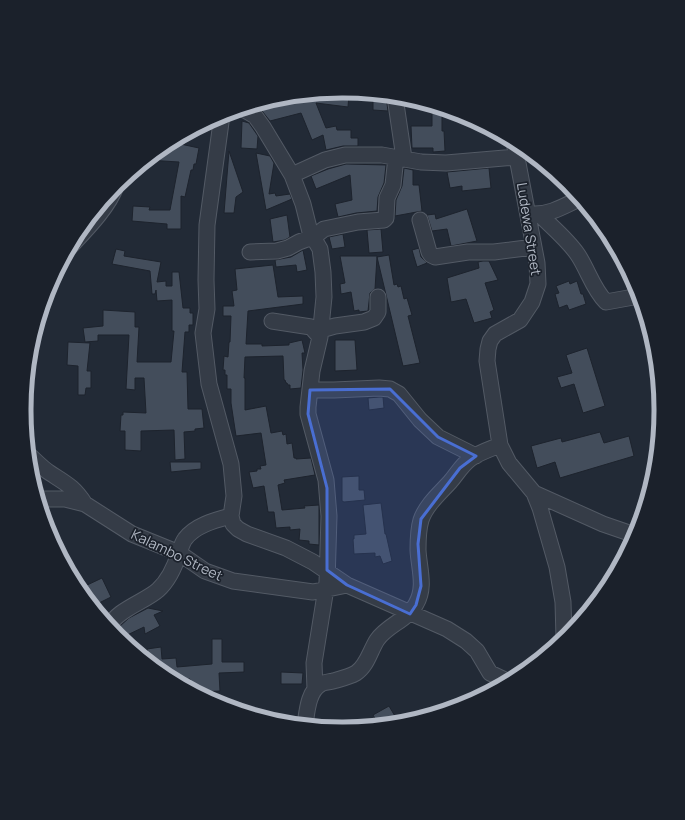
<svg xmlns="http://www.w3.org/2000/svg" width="685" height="820" viewBox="0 0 685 820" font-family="Manrope,sans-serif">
<rect width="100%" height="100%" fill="#222a36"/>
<path fill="#434d5b" stroke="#1d232d" d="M314,94H349L348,107L316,103L326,128L336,126L337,130H351V138H358V146H343L326,150L323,135L312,140L301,113L270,121L262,111L258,107L257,105L281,98Z
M373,95L386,96L388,111L373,110Z
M432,106L442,109V131H444L445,151L433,152V148H412L411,126H432Z
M242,121L249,123L258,136L257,149L241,148Z
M171,142L199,148L196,164H194L193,170H191L185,197L181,196V229H167V224L132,221L133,206L150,207L149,210H170L179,162L147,160Z
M229,151L243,192L236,197L234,213H224Z
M256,153L270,156L274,163L269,194L275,193L276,196L290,194L292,199L266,210Z
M346,164L386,165L384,183L378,197L377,211L356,213L338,217L335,204L352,200L350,175L316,189L311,176L328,169Z
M404,168L413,170V185H419L422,211L395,216L396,200L402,186Z
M489,168L491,188L462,191V186L450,188L447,172Z
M467,209L477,241L451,246L447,229L432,231L427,215L435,214L436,219Z
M287,215L290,237L285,240L273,242L270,219Z
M381,229L383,252L369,253L367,230Z
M343,234L345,247L332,249L329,237Z
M419,248L421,257L427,263L417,267L412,250Z
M116,249L125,251L124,256L161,262L157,282L166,281V286H172V272H179L183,308H190V313H193V325H189V332H185L182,372H187L188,409H202L204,428L195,429V431L184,432L185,459L175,460L174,430L141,431V451L125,450V431H120L121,415H123V412L146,413L144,378H135V390L126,389L129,335H98V341L85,342L83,328L103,326V310L135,312V327H139L137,362H171L174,331H172V300L157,301L156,290L155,294H152L150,271L112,264Z
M303,250L307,270L297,272L296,265L276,267L275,260L291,257Z
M389,255L394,285L397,284L398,287L401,286L404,299L407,298L412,315L408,316L420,363L403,366L377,257L375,289L370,293L368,311L359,312V310L354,311L351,292L341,294L340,284L345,283L340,256H377V257Z
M483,261H489L498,280L485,283L494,310L490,312L492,318L474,323L466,299L451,302L447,278L479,268L478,262Z
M273,265L278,297L303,296V304L248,311L246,344H262V346L289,345V343L302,340L305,353H302L303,370L301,388L290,389V385H288L287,383H286L285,380H284L283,356L245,357L244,378H245V410L266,406L271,433L282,431L283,435L286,434L287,444L292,443L294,458H296V459L311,458L315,475L284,480L285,483L278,485L282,510L305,508L304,506L319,505V545L309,544V541L299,540L300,529L290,530V527L276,528L274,512H268L264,486L253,488L249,472L257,471V469H261L260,466L266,465L261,433L236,436L231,403V389H227V375H225V370H223L224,356L228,357L229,342H230L231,316H223V306H234L232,291L237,290L235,269Z
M569,281L570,284L577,281L581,294H583L586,304L569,310L567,305L559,308L555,294L559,293L556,286Z
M335,340H355L357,370L335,371Z
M68,342L90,343L87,371H91V388H86L85,395H78V366L67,365Z
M587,348L605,406L583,413L574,384L561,388L557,377L572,373L566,355Z
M379,397H383L384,408L369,410L368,398Z
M600,432L604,443L629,436L634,456L560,478L555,462L537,468L531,446L561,438L562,442Z
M170,462H201V469L171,472Z
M359,476V490H364L365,500L344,502L342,501V477Z
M381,503L385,534H386L392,561L383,564L380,556L375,557V553L354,554L353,539H354V535L366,534L363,505Z
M102,578L111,597L95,605L85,586Z
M148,608L163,611L154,615L160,626L145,634L144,627L121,638L119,637L117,632L120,626L129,618Z
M212,639H222V662H244V672L219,673L220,691L198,692L195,691V686H190V679L176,680L165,675L148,660L147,649L161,647L162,659L176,658L177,667L212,664Z
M281,672L303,673L302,684H281Z
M389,706L399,723L379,725L373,715Z"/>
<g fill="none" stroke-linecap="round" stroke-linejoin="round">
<g stroke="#535a65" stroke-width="17">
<path id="minor" d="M395,97L404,158
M243,109L255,116L263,127L292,175L303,204L310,232L320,249L323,272L324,297L320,337L312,371L308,407V414L326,480L329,516L327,582L314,663L315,689
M222,115L207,225L206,280L207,309L203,333L209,384L231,464L234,496L231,516L233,524L238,529L247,534L286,548L313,562L347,585
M514,142L537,263L538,284L532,302L520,320L495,334L490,341L488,349L487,361L500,445L509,463L534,493L540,508L557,567L563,602L564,638
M292,175L325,160L345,155H382L421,162L446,163L517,157
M532,214C550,215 564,206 579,199
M540,215C552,227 568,240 578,255C588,270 593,289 606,302L639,296
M420,220L429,252L431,255L435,257L468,252H494L534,247
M70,247C85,231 109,207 116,186
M250,252L277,251L288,248L299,242L315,236L324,229L358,222L384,220L386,218L387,198L393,185L396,157
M272,321L311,327L320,337
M321,330L335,326L364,322L374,318L378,312V297
M310,390H334L379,388L390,389L399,394L420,420L438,437L476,456
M28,454C35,460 42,468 50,473C67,484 74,487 85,504
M534,493L603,524L635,535
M38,499H65L85,504L132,534L179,553L205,571L233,581L313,592L347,585L447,629L466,641L477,651L490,673L507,681
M110,626C115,611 146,601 158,590C169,580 175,566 179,553C181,548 182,543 185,539C195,525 216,520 231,516
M305,725C307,712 308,691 321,684C324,682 329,682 333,681C340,679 349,677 356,673C367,666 370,651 377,640C387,625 408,620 416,604C426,587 419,569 418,550C418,541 418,530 421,520C426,505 440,493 450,482C457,474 461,466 470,459C478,453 490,449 500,445"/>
</g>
<use href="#minor" stroke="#353c47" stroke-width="15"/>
</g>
<path fill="#496ed2" fill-opacity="0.2" stroke="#496ed2" stroke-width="3" stroke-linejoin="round" d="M390,389L438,437L476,456L460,468L421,519L418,544L421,586L416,605L410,614L347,585L327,570V488L308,414L310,390Z"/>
<g text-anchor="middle" stroke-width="3.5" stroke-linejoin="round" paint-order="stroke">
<g font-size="14" fill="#b0b7c3" stroke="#1b212b">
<text transform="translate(529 229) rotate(81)" y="5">Ludewa Street</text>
<text transform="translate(177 555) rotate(26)" y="5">Kalambo Street</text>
</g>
</g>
<path d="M0 0H685V820H0ZM342 98H343A311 311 0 0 1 654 409V411A311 311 0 0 1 343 722H342A311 311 0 0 1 31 411V409A311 311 0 0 1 342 98Z" fill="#1b212b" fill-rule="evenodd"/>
<path fill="none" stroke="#b0b7c3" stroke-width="5" d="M342 98H343A311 311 0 0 1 654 409V411A311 311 0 0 1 343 722H342A311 311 0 0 1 31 411V409A311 311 0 0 1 342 98Z"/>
</svg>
